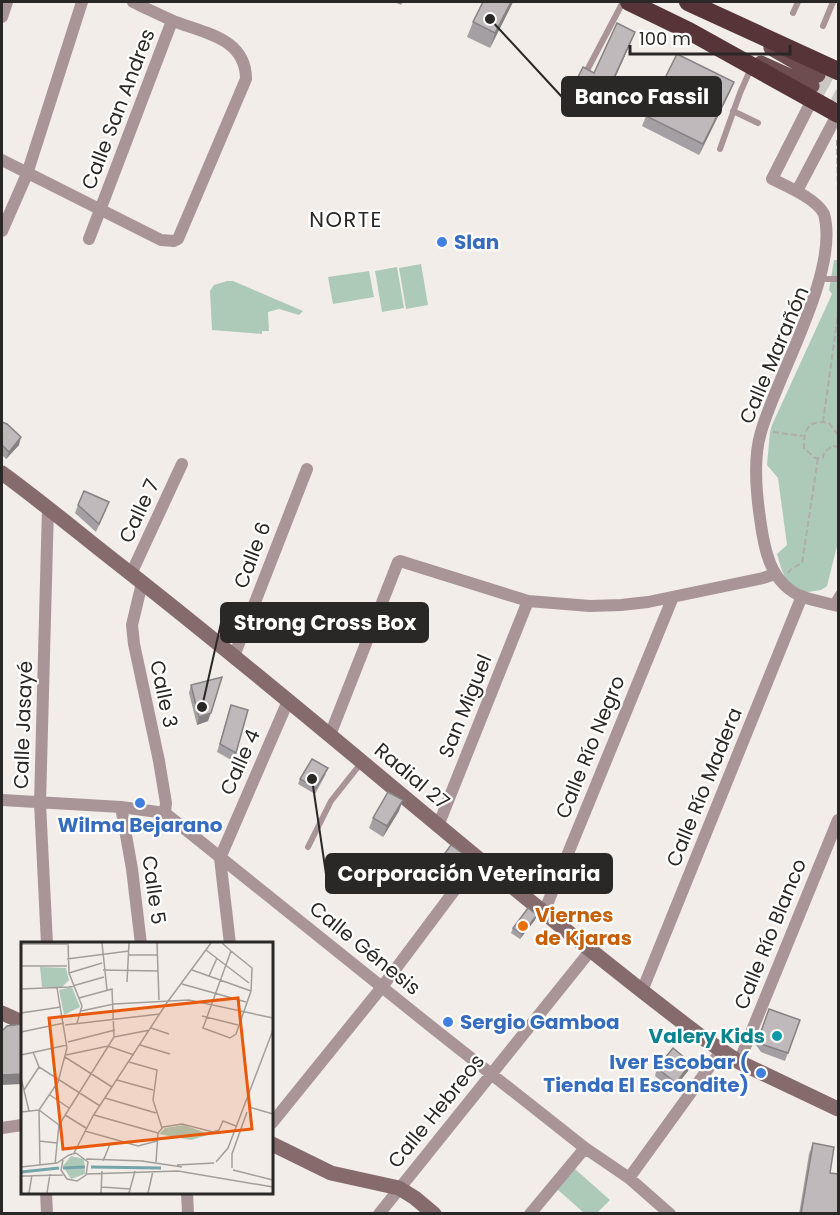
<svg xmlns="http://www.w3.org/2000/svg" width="840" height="1215" viewBox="0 0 840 1215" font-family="Poppins,sans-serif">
<rect width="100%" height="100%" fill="#f2ede9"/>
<path fill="#adcab8" d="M834,260H838V542L827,586L821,590L808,592V595C785,586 783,575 777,554L787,545L778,478L767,465L770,432L772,425L832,294L829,290Z
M421,264L428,305L406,309L399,268Z
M397,267L404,308L382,312L375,271Z
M369,271L374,297L333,304L328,277Z
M227,281H233L303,311L299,315L279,309L268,312L269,331H262V334L212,330L210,291L214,285Z
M575,1169L610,1200L597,1213H584L557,1189Z"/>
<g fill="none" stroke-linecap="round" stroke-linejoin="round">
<path stroke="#cac6c2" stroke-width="15" stroke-dasharray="15 8" stroke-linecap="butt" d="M818,75L838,85
M812,86L838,99"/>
<path stroke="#b0aca9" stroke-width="2" stroke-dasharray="6 3" stroke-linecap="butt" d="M837,140L838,194
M823,422L838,314V287
M773,432L803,436
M838,435L829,423C809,419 803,429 804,448L815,458H823L824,452L833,446L838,447V445
M788,573L791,569L802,563L818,458"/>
<path stroke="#a99597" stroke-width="6" d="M793,13L798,2
M823,26L833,2
M584,76L623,2
M733,111L758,123
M720,149L740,93L751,68
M826,279H838
M832,604L838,594
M308,847L331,801L362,762"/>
<path stroke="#a99597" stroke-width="12" d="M2,17L7,2
M812,100L772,179C786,186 817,199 824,214C840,271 777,375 761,432C753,458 756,491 760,518C764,549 770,584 803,597C815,601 827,603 838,606
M2,160L161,240L174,241L178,239L246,79C246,37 202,33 171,20C158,14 145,8 133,2
M797,191L838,113
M2,231L27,174L82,2
M89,239L172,21
M131,574L182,464
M142,583L132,625L134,644L159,761L166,803L165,813
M234,656L307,469
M330,735L398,562L400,561L528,601L590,606L621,605L648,602L763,578L775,574
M2,800L121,807L165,813L433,1028L585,1148L629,1178L670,1214
M121,807L132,869L141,944
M438,826L528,601
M544,912L673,597
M47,944L40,803L48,507
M230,944L220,858L288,701
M642,991L802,596
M739,1062L838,820
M272,1123L382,987L478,859
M2,1128L22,1125
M629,1178L721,1051
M46,1192L47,1214
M187,1192L188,1214
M379,1214L591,950
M530,1214L585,1148"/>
<path stroke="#866b6d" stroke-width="15" d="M2,473C46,505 87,540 130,573C324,725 507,889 703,1038L739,1062L838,1109
M2,1013L22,1022
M272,1144L331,1173L399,1188L415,1198L434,1214"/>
<path stroke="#6d4d50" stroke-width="15" d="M771,48L818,75
M761,63L812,86"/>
<path stroke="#573438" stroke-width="18" d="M629,2L689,31L838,114
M688,2L838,71"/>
</g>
<path fill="#a49fa2" d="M394,2H403L401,5Z
M513,2L490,48L467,37L473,22Z
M631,42L602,107L572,93L575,83L594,73Z
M734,82L730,92L699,155L642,126L646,116Z
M2,422L19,445L6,459L2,455Z
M78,505L106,510L96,532L75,513Z
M191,685L208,721L197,725L189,693Z
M231,705L236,753L233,761L217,752Z
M326,774L315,794L298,784L300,779Z
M399,811L383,837L369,828L373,818Z
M461,870L443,894L427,882L431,872Z
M535,920L520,939L511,933L513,928Z
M769,1009L800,1020L785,1061L761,1052L756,1045Z
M657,1068L688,1071L673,1090L655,1076Z
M813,1143L830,1173L838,1214H799L809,1154Z"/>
<path fill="#868284" d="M511,2H513L490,48L495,33Z
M635,32L631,42L602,107L605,97Z
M734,82L730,92L699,155L703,144Z
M21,437L19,445L6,459L9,452Z
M211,713L208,721L197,725L199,717Z
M403,800L399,811L383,837L387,826Z
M465,860L461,870L443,894L446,884Z
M537,915L535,920L520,939L522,934Z
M691,1063L688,1071L673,1090L676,1083Z
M22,1074V1084L2,1085V1075Z"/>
<path fill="#bfb9bc" stroke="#868284" stroke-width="1.5" d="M483,2H511L495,33L473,22Z
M617,23L635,32L605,97L575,83L583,67L594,73Z
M677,54L734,82L703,144L646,116Z
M2,422L7,424L21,437L9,452L2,445Z
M84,491L109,502L99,524L78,505Z
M222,677L211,713L199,717L191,685Z
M231,705L248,710L236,753L220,744Z
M312,759L328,768L316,788L300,779Z
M388,792L403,800L387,826L373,818Z
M451,845L465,855V860L446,884L431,872Z
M528,908L537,915L522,934L513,928Z
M769,1009L800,1020L788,1053L764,1045L759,1037Z
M22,1024V1074L2,1075V1031L7,1026Z
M673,1048L691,1063L676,1083L657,1068Z
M813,1143L834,1147L830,1173L838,1174V1214H801Z"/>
<g fill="#3f7fe0" stroke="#fff" stroke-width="2">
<circle cx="442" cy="242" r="6"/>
<circle cx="140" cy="803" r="6"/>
<circle cx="448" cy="1022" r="6"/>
<circle cx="761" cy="1073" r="6"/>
</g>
<circle fill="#e8710a" stroke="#fff" stroke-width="2" cx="523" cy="926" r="6"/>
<circle fill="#0f9aa8" stroke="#fff" stroke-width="2" cx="777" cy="1036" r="6"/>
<g text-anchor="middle" stroke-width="4.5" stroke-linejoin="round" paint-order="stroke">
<g font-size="20" fill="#2a2826" stroke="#fff">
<text transform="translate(118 109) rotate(-69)" y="7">Calle San Andres</text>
<text transform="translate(774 355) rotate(-67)" y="7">Calle Marañón</text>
<text transform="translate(139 511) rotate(-65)" y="7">Calle 7</text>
<text transform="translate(252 555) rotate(-69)" y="7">Calle 6</text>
<text transform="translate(164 694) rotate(78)" y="7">Calle 3</text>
<text transform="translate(465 706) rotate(-68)" y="7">San Miguel</text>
<text transform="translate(23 725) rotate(-88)" y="7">Calle Jasayé</text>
<text transform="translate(590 747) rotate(-68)" y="7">Calle Río Negro</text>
<text transform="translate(240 762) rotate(-66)" y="7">Calle 4</text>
<text transform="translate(412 776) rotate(40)" y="7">Radial 27</text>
<text transform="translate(704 787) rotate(-68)" y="7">Calle Río Madera</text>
<text transform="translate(154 890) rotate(82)" y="7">Calle 5</text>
<text transform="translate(770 934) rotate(-68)" y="7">Calle Río Blanco</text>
<text transform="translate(365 948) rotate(39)" y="7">Calle Génesis</text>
<text transform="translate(436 1111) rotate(-51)" y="7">Calle Hebreos</text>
</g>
<g font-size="20" font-weight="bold" fill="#366cbe" stroke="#fff" text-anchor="start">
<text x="454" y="249">Slan</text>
<text x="140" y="832" text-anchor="middle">Wilma Bejarano</text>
<text x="460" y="1029">Sergio Gamboa</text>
<text x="749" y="1069" text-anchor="end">Iver Escobar (<tspan x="749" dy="23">Tienda El Escondite)</tspan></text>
</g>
<g font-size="20" font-weight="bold" fill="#c56008" stroke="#fff" text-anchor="start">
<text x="535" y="922">Viernes<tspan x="535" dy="23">de Kjaras</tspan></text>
</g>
<g font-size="20" font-weight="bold" fill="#0d838f" stroke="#fff" text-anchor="end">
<text x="765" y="1043">Valery Kids</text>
</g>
<g font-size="21" letter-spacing="1.5" fill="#2a2826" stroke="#fff">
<text x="346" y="227">NORTE</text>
</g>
</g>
<g transform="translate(21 942)">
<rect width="252" height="252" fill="#f2ede9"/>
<path d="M19,25L45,26L48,38L41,45H21ZM51,45L59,65L43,73L38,48ZM163,183L185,191L190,192L170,198L138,192L144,186ZM50,214L63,217L64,232L50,237L42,224Z" fill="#adcab8"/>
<path fill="none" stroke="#75a5a9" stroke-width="3" d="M70,225L140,226M42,226L64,225M0,230L38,226"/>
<path fill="none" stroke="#a29e9b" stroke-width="1.5" d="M47,1L48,31L61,64L56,81M81,1L86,48M136,1L138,58M201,1L210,9L231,26V27L230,49L215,92L209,96L182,86L210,9M0,2H46M185,8L228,41M108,13H137M46,17L108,9M0,24H46M82,28L137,29M171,28L230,49M48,31L81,21M188,34L196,16M106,40L108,1M161,42L225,60M0,47L48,45L83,35M60,69L93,62L168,58L252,76M0,71L40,65M181,74L217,83M44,83L139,72M130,86L148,92M0,90L43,81M93,95L129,88M47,100L94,88M119,103L149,112M12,110L18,125L79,164M0,113L46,103M45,113L87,104L113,113M44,115L91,145M108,120L136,128L132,158L141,186M0,136L8,169M96,138L132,148M3,148L18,125M29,153L48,166M84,156L135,171M228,165L252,172M0,170L18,168L38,183M44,173L65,186M73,173L137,191M64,189L117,204L136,199M18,199L36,201M53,211L72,174L145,62L190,1M65,217L123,219M82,219L89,202M121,219L161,225M135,220L137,191L142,185L161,182L192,190L198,188L202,179L215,184M195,220L207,206L252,88M34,222L38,183L93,95L91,47L58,56M19,223L18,168L37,140L46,106L36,46M156,223L193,221M0,225L36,221L48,213L55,211L67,220L65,233L56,239L46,237L40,228L42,218M211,226V212L226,170M212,228L252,238M66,232L157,229L252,245M0,234L42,233M81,245L109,247M8,251L11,233M26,251L29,232M80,251L81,229M108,251L114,229M127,251L132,229"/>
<path fill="#e8590c" fill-opacity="0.15" stroke="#e8590c" stroke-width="3" d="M217,56L231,187L42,207L28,76Z"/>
<rect width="252" height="252" fill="none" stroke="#2a2826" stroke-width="3"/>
</g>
<path fill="none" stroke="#2a2826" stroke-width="2" d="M490 19L562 97M202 707L221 623M312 779L326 874"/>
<g fill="#2a2826" stroke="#fff" stroke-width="2">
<circle cx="490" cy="19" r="6"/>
<circle cx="202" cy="707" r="6"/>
<circle cx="312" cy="779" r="6"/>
</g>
<g fill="#2a2826" stroke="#2a2826" stroke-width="2">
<rect x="562" y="77" width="159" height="39" rx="6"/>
<rect x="221" y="603" width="207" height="39" rx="6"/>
<rect x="326" y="854" width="286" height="39" rx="6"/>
</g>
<g font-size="21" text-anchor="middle" font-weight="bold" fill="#fff">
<text x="642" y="104">Banco Fassil</text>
<text x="325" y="630">Strong Cross Box</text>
<text x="469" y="881">Corporación Veterinaria</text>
</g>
<rect width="840" height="1215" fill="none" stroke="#2a2826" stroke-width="6"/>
<path d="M630 45v9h160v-9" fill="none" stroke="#2a2826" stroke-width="3"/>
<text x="639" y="45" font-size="18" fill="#2a2826" stroke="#ffffff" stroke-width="4.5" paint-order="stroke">100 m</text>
</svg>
